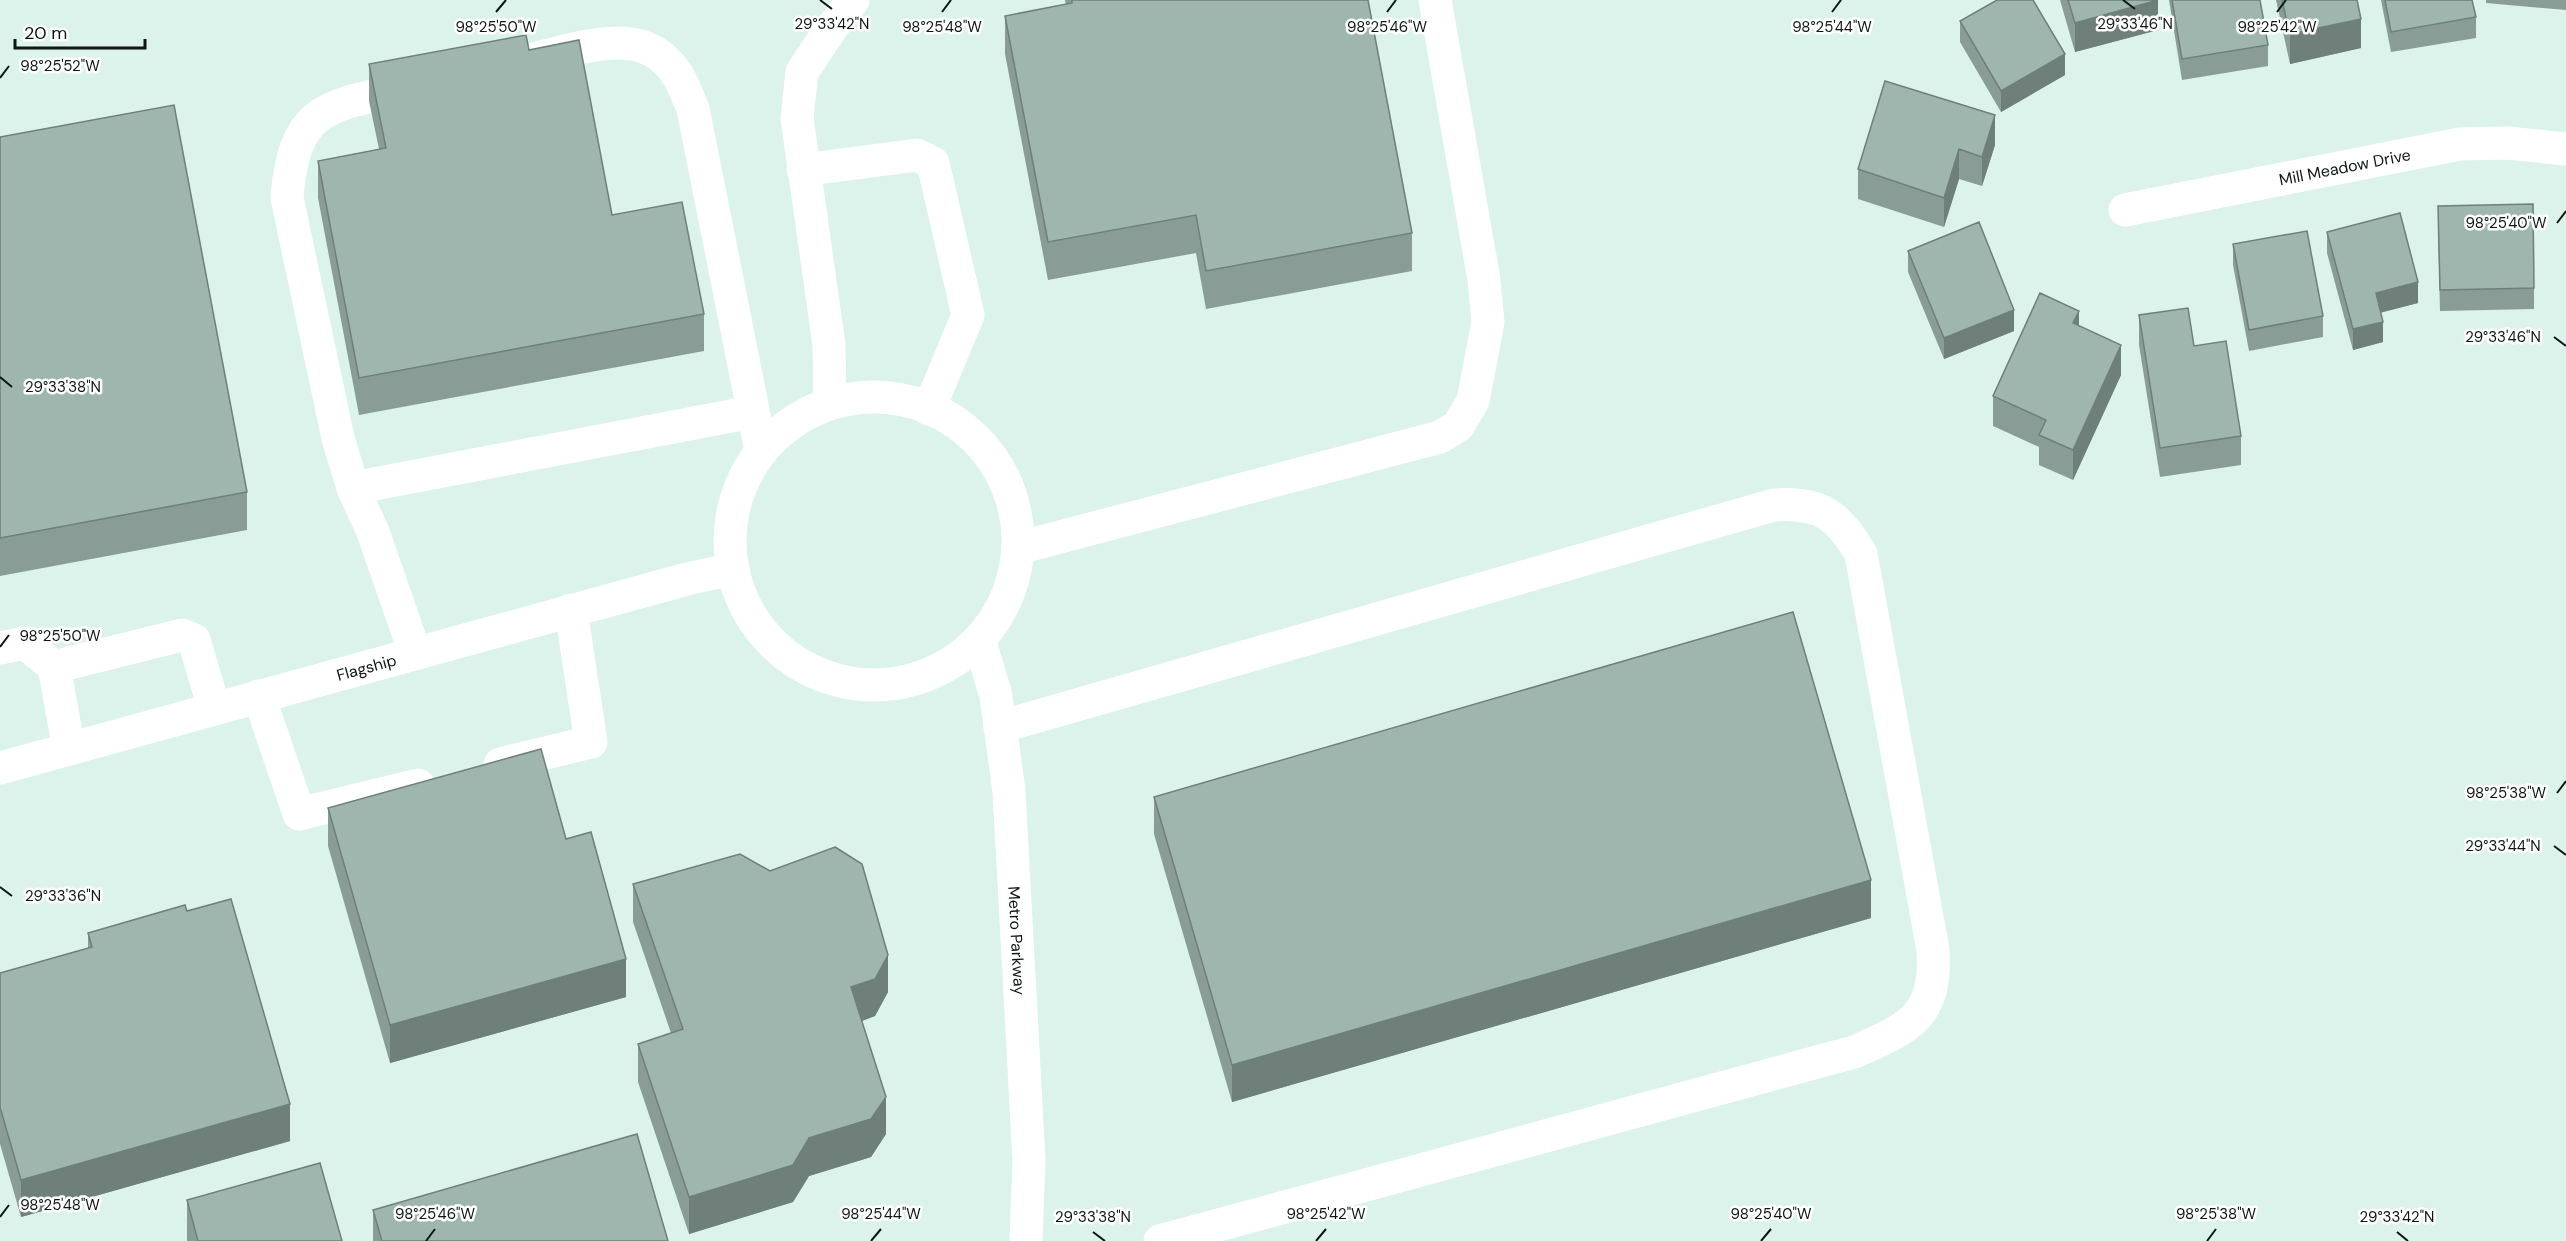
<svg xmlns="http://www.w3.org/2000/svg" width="2566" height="1241" viewBox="0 0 2566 1241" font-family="'DM Sans',sans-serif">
<rect width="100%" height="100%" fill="#dbf3ea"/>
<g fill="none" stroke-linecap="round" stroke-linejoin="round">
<g stroke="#fff" stroke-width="33">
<path d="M537,58C576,49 634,28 666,61C680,74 686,92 693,109L761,450"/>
<path d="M414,87C333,106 294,101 287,198L338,438L353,488L373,532L415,653"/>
<path d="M803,170L917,155L933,163L968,315L929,409"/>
<path id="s1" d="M2125,210L2460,144L2508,143L2566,149"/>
<circle cx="874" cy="541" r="144"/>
<path d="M830,403L829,345L797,118L802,72L830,30L853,0"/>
<path d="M353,488L752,412"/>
<path d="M1018,548L1440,437L1458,426L1473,401L1488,322L1484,280L1435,0"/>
<path id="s2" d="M980,642L996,696L1009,791L1029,1160L1026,1241"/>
<path d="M0,648L25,643L54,667L69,749"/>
<path d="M54,667L182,635L194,640L214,708"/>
<path d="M259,696L299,814L418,785"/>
<path d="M1000,727L1774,505C1819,502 1838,514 1861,554L1933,950C1937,1017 1909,1028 1854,1052L1160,1241"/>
<path d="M500,764L591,742L571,610"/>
<path id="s3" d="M0,768L687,579L732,569"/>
</g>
</g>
<path fill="#899d96" d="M1065,0H1368L1412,233V271L1206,309L1196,253L1048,280L1005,54V16L1066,5Z
M2060,0H2158V30L2075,52Z
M2169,0H2260L2268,45V66L2182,80Z
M2276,0H2357L2361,48L2290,64Z
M2381,0H2472L2476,17V38L2391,52Z
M2486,0H2566V10L2486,3Z
M1960,21L2065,75L2001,112L1960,42Z
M529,50L612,215L704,314V351L359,415L318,198V161L379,149L369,101V64Z
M1885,81L1995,145L1982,186L1959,179L1944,227L1858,199V169Z
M0,137L247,492V530L0,576Z
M2438,227L2534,288V309L2440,311Z
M2327,232L2418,303L2381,312L2383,342L2353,350L2327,253Z
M2233,244L2323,316V337L2249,351L2233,265Z
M1908,251L2014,331L1944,359L1908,272Z
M2139,315L2194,346L2241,436V465L2160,477L2139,345Z
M2079,325L2121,375L2073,480L2039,465V447L1993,426V396Z
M1154,797L1871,918L1232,1102L1154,834Z
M328,808L566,839L626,997L390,1063L328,846Z
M633,884L888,992L875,1016L862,1021L886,1134L871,1157L809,1176L793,1202L689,1234L638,1082V1044L671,1033L633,922Z
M187,911L290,1141L21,1217L0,1144V973L88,948V933Z
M187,1200L342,1241H187Z
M373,1210L668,1241H373Z"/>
<path fill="#6f7f7a" d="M2158,0V30L2075,52V23Z
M2361,19V48L2290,64V34Z
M2065,54V75L2001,112V91Z
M1995,115V145L1982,186V157Z
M1959,149V179L1944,227V198Z
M2418,282V303L2376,314V293Z
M2014,310V331L1944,359V338Z
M2079,311V341L2073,323Z
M2383,322V342L2353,350V329Z
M2121,345V375L2073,480V450Z
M1871,880V918L1232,1102V1065Z
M888,955V992L875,1016L851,1025V987Z
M626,959V997L390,1063V1025Z
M886,1097V1134L871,1157L809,1176L793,1202L689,1234V1197Z
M290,1104V1141L21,1217V1180Z"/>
<path fill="#9fb6ae" stroke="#6f7f7a" stroke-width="1.5" d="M1072,0H1368L1412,233L1206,271L1196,215L1048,242L1005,16L1072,3Z
M1997,0H2033L2065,54L2001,91L1960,21Z
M2068,0H2158L2075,23Z
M2172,0H2260L2268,45L2182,59Z
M2282,0H2357L2361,19L2290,34Z
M2385,0H2472L2476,17L2391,32Z
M526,35L529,50L579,40L612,215L682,202L704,314L359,378L318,161L386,148L369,64Z
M1885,81L1995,115L1982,157L1959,149L1944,198L1858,169Z
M174,105L247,492L0,538V137Z
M2533,204L2534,288L2440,290L2438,206Z
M2400,213L2418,282L2376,293L2383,322L2353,329L2327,232Z
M1979,222L2014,310L1944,338L1908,251Z
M2307,231L2323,316L2249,330L2233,244Z
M2040,293L2079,311L2073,323L2121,345L2073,450L2039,435L2046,420L1993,396Z
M2188,308L2194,346L2226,341L2241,436L2160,448L2139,315Z
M1793,612L1871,880L1232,1065L1154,797Z
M541,749L566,839L591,832L626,959L390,1025L328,808Z
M835,847L862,864L888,955L875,979L851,987L886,1097L871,1119L809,1138L793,1165L689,1197L638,1044L683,1029L633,884L740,854L770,871Z
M231,899L290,1104L21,1180L0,1107V973L92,947L88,933L185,905L187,911Z
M637,1134L668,1241H382L373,1210Z
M320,1163L342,1241H198L187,1200Z"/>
<path fill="none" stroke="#0d1613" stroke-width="2" d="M820,0L832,9M2123,0L2135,9M496,12L506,0M942,12L951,0M1387,12L1396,0M1832,12L1841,0M2277,12L2286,0M0,78L9,66M2557,223L2566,211M2554,337L2566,346M0,377L12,387M0,647L9,635M2557,793L2566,781M2554,846L2566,855M0,887L12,896M0,1217L9,1205M1093,1232L1105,1241M2397,1232L2408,1241M426,1241L435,1229M871,1241L881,1229M1316,1241L1326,1229M1761,1241L1771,1229M2207,1241L2216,1229"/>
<g text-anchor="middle" stroke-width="5" stroke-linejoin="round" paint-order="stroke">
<g font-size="16" fill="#0d1613" stroke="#fff">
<text dy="6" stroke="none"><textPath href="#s1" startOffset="224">Mill Meadow Drive</textPath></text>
<text dy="6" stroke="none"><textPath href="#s3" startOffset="380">Flagship</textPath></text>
<text dy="6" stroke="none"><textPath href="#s2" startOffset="302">Metro Parkway</textPath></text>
</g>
</g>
<g font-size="15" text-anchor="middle" fill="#0d1613" stroke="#fff" stroke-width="5" stroke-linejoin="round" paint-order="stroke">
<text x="832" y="29">29°33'42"N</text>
<text x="2135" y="29">29°33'46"N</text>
<text x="496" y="32">98°25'50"W</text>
<text x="1387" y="32">98°25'46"W</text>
<text x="1832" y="32">98°25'44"W</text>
<text x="2277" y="32">98°25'42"W</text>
<text x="942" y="32">98°25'48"W</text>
<text x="60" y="71">98°25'52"W</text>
<text x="2506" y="228">98°25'40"W</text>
<text x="2503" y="342">29°33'46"N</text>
<text x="63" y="392">29°33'38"N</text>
<text x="60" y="641">98°25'50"W</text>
<text x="2506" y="798">98°25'38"W</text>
<text x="2503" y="851">29°33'44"N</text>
<text x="63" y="901">29°33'36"N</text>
<text x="60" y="1210">98°25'48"W</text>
<text x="435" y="1219">98°25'46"W</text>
<text x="881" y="1219">98°25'44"W</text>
<text x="1326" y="1219">98°25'42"W</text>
<text x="1771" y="1219">98°25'40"W</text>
<text x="2216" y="1219">98°25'38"W</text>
<text x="1093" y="1222">29°33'38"N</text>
<text x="2397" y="1222">29°33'42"N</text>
</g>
<path d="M15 39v9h130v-9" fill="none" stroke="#0d1613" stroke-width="3"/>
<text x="24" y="39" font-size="18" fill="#0d1613" stroke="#ffffff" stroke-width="4.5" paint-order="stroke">20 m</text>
</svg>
